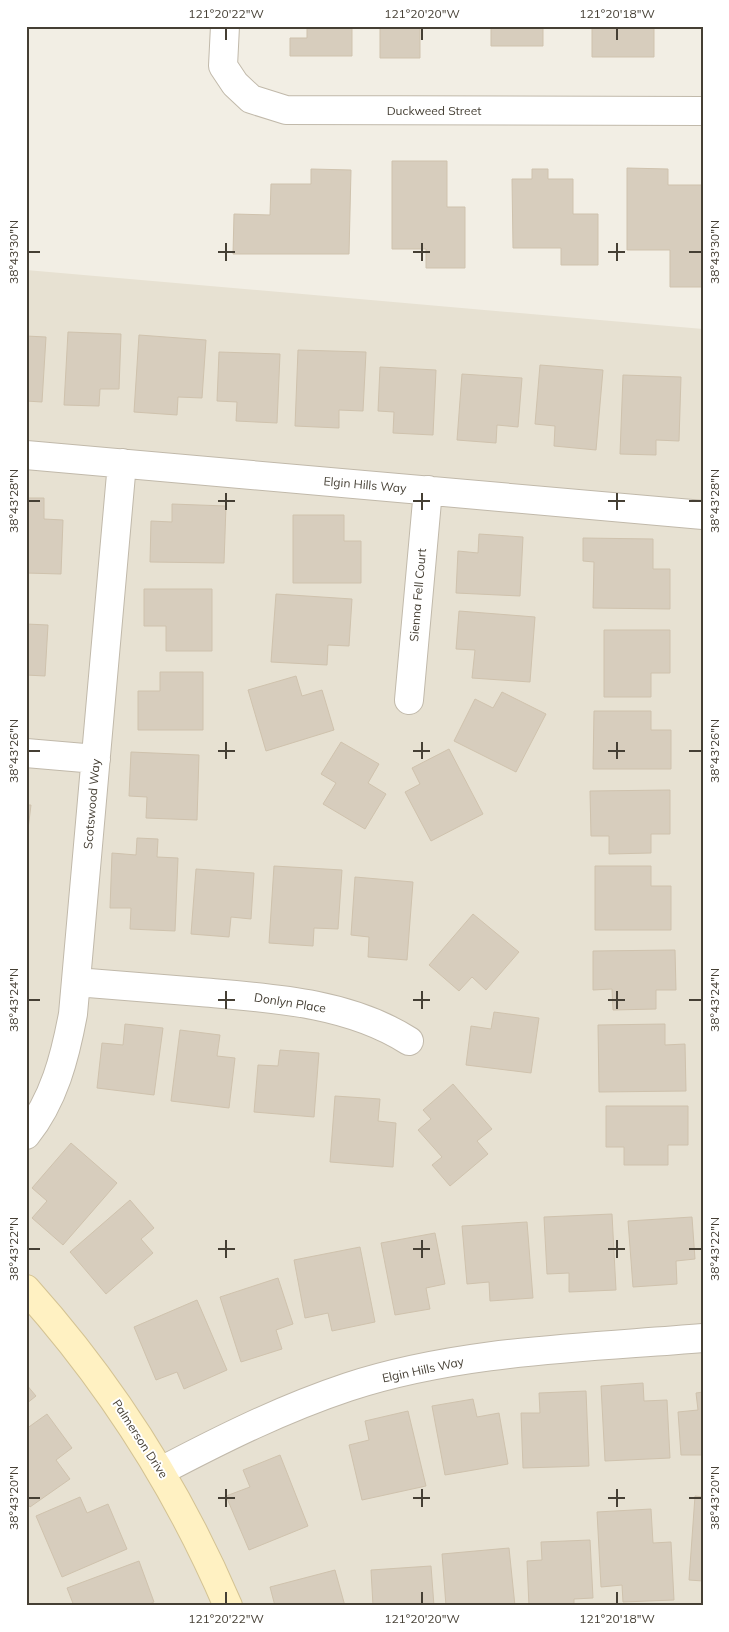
<svg xmlns="http://www.w3.org/2000/svg" width="729" height="1632" viewBox="0 0 729 1632" font-family="Mulish,sans-serif">
<rect width="100%" height="100%" fill="#f2eee4"/>
<path fill="#e7e1d2" d="M26,270L703,329V1606H26Z"/>
<path fill="#d7cdbd" stroke="#cfc2ad" d="M307,26H352V56H290V38H307Z
M491,26H543V46H491Z
M592,26H654V57H592Z
M380,27H420V58H380Z
M392,161H447V207H465V268H426V249H392Z
M627,168L668,169V185H703V287H670V250H627Z
M311,169L351,170L349,254H233L234,214L270,215L271,184H311Z
M532,169H548V179H573V214H598V265H561V248H513L512,179H532Z
M68,332L121,334L119,389H100L99,406L64,405Z
M139,335L206,340L202,398L178,397L177,415L134,412Z
M26,336L46,337L42,402L26,401Z
M298,350L366,352L363,411L339,410V428L295,426Z
M219,352L280,354L277,423L236,421L237,402L217,401Z
M540,365L603,370L596,450L554,446L555,426L535,424Z
M380,367L436,370L433,435L393,433L394,412L378,411Z
M462,374L522,378L518,427L497,425L496,443L457,440Z
M623,375L681,377L679,441L656,440V455L620,454Z
M26,498H44V519L63,520L61,574L26,573Z
M172,504L226,506L224,563L150,562L151,521L172,522Z
M293,515H344V541H361V583H293Z
M479,534L523,537L520,596L456,593L458,551L478,553Z
M583,538L653,539V569H670V609L593,608L594,562L583,561Z
M144,589H212V651H166V626H144Z
M276,594L352,599L349,646L328,645L327,665L271,662Z
M459,611L535,617L530,682L472,678L475,650L456,649Z
M26,624L48,625L45,676L26,675Z
M604,630H670V673H651V697H604Z
M160,672H203V730H138V691H160Z
M296,676L302,696L322,690L334,730L266,751L248,690Z
M502,692L546,714L516,772L454,741L475,699L493,708Z
M594,711H651V730H671V769H593Z
M341,742L379,764L368,783L386,794L365,829L323,804L336,783L321,774Z
M449,749L483,814L431,841L405,792L420,784L412,768Z
M131,752L199,755L197,820L146,818L147,797L129,796Z
M670,790V834H651V853L609,854V836H591L590,791Z
M26,805H31L26,845Z
M137,838L158,839L157,857L178,858L175,931L130,929L131,908H110L112,853L136,855Z
M274,866L342,870L338,929L314,928L313,946L269,943Z
M595,866H651V886H671V930H595Z
M196,869L254,873L251,919L231,917L229,937L191,934Z
M355,877L413,882L407,960L368,957L369,937L351,935Z
M473,914L519,952L486,990L472,977L459,991L429,965Z
M675,950L676,990H656V1009L613,1010L612,989L593,990V951Z
M494,1012L539,1018L531,1073L466,1065L471,1026L491,1029Z
M125,1024L163,1028L154,1095L97,1088L102,1043L123,1045Z
M665,1024V1045L685,1044L686,1091L599,1092L598,1025Z
M180,1030L220,1035L217,1056L235,1058L229,1108L171,1101Z
M280,1050L319,1053L314,1117L254,1112L258,1065L278,1066Z
M453,1084L492,1129L477,1141L488,1154L450,1186L432,1165L442,1157L418,1130L431,1119L423,1110Z
M335,1096L380,1099L378,1121L396,1123L393,1167L330,1162Z
M606,1106H688V1145H668V1165H624V1147H606Z
M71,1143L117,1183L63,1245L32,1218L47,1201L32,1188Z
M130,1200L154,1228L141,1239L153,1253L106,1294L70,1252Z
M612,1214L616,1290L569,1292V1273L547,1274L544,1217Z
M692,1217L695,1259L676,1261L677,1284L633,1287L628,1221Z
M527,1222L533,1298L490,1301L489,1282L467,1284L462,1226Z
M435,1233L445,1284L426,1288L430,1309L395,1315L381,1243Z
M360,1247L375,1322L332,1331L328,1313L305,1318L294,1260Z
M278,1278L293,1324L276,1330L282,1349L241,1362L220,1297Z
M197,1300L227,1370L184,1389L177,1372L156,1380L134,1327Z
M643,1383L644,1401L667,1400L670,1458L605,1461L601,1386Z
M26,1384L36,1396L26,1404Z
M586,1391L589,1466L523,1468L521,1413H540L539,1393Z
M703,1392V1455H681L678,1412L698,1410L696,1393Z
M473,1399L477,1417L499,1413L508,1464L445,1475L432,1406Z
M408,1411L426,1486L362,1500L349,1445L369,1440L365,1421Z
M47,1414L72,1448L56,1460L70,1479L30,1507L26,1502V1429Z
M280,1455L308,1526L249,1550L226,1496L250,1487L243,1470Z
M695,1496L703,1497V1581L689,1580Z
M80,1497L87,1513L108,1504L127,1549L62,1577L36,1516Z
M651,1509L653,1543L671,1542L674,1600L623,1602L622,1585L601,1587L597,1512Z
M590,1540L593,1598L574,1599V1606H529L527,1561L542,1560L541,1542Z
M509,1548L515,1606H446L442,1554Z
M139,1561L154,1602L144,1606H74L67,1588Z
M431,1566L434,1606H373L371,1570Z
M335,1570L345,1606H275L270,1587Z"/>
<g fill="none" stroke-linecap="round" stroke-linejoin="round">
<g stroke="#c1b9aa" stroke-width="30">
<path id="street" d="M225,26L223,66L235,84L251,99L286,110L703,111
M26,455L703,515
M409,700L428,490
M26,753L96,759
M76,982C117,985 159,989 200,992C270,998 348,1002 409,1041
M26,1135C54,1100 65,1057 73,1014L122,463
M161,1471C222,1439 282,1409 348,1387C461,1350 585,1348 703,1338"/>
</g>
<g stroke="#d4c393" stroke-width="30">
<path id="secondary" d="M26,1289C111,1384 178,1489 228,1606"/>
</g>
<use href="#street" stroke="#fff" stroke-width="28"/>
<use href="#secondary" stroke="#fff1c2" stroke-width="28"/>
</g>
<path fill="none" stroke="#453f34" stroke-width="2" d="M226,28V40M422,28V40M617,28V40M226,243V261M422,243V261M617,243V261M28,252H40M218,252H235M413,252H430M608,252H625M689,252H702M226,493V510M422,493V510M617,493V510M28,501H40M218,501H235M413,501H430M608,501H625M689,501H702M226,742V759M422,742V759M617,742V759M28,751H40M218,751H235M413,751H430M608,751H625M689,751H702M226,991V1009M422,991V1009M617,991V1009M28,1000H40M218,1000H235M413,1000H430M608,1000H625M689,1000H702M226,1240V1258M422,1240V1258M617,1240V1258M28,1249H40M218,1249H235M413,1249H430M608,1249H625M689,1249H702M226,1489V1507M422,1489V1507M617,1489V1507M28,1498H40M218,1498H235M413,1498H430M608,1498H625M689,1498H702M226,1592V1604M422,1592V1604M617,1592V1604"/>
<g text-anchor="middle" stroke-width="4" stroke-linejoin="round" paint-order="stroke">
<g font-size="12" fill="#453f34" stroke="#fff">
<text x="434" y="115">Duckweed Street</text>
<text transform="translate(365 485) rotate(5)" y="4">Elgin Hills Way</text>
<text transform="translate(418 595) rotate(-85)" y="4">Sienna Fell Court</text>
<text transform="translate(92 804) rotate(-85)" y="4">Scotswood Way</text>
<text transform="translate(290 1003) rotate(9)" y="4">Donlyn Place</text>
<text transform="translate(423 1370) rotate(-12)" y="4">Elgin Hills Way</text>
<text transform="translate(140 1439) rotate(57)" y="4">Palmerson Drive</text>
</g>
</g>
<rect width="729" height="1632" fill="none" stroke="#ffffff" stroke-width="55"/>
<rect x="28" y="28" width="674" height="1576" fill="none" stroke="#453f34" stroke-width="2"/>
<g font-size="12" text-anchor="middle" fill="#453f34">
<text x="226" y="18">121°20'22"W</text>
<text x="422" y="18">121°20'20"W</text>
<text x="617" y="18">121°20'18"W</text>
<text transform="translate(14 252) rotate(-90)" y="4">38°43'30"N</text>
<text transform="translate(715 252) rotate(-90)" y="4">38°43'30"N</text>
<text transform="translate(14 501) rotate(-90)" y="4">38°43'28"N</text>
<text transform="translate(715 501) rotate(-90)" y="4">38°43'28"N</text>
<text transform="translate(14 751) rotate(-90)" y="4">38°43'26"N</text>
<text transform="translate(715 751) rotate(-90)" y="4">38°43'26"N</text>
<text transform="translate(14 1000) rotate(-90)" y="4">38°43'24"N</text>
<text transform="translate(715 1000) rotate(-90)" y="4">38°43'24"N</text>
<text transform="translate(14 1249) rotate(-90)" y="4">38°43'22"N</text>
<text transform="translate(715 1249) rotate(-90)" y="4">38°43'22"N</text>
<text transform="translate(14 1498) rotate(-90)" y="4">38°43'20"N</text>
<text transform="translate(715 1498) rotate(-90)" y="4">38°43'20"N</text>
<text x="226" y="1623">121°20'22"W</text>
<text x="422" y="1623">121°20'20"W</text>
<text x="617" y="1623">121°20'18"W</text>
</g>
</svg>
